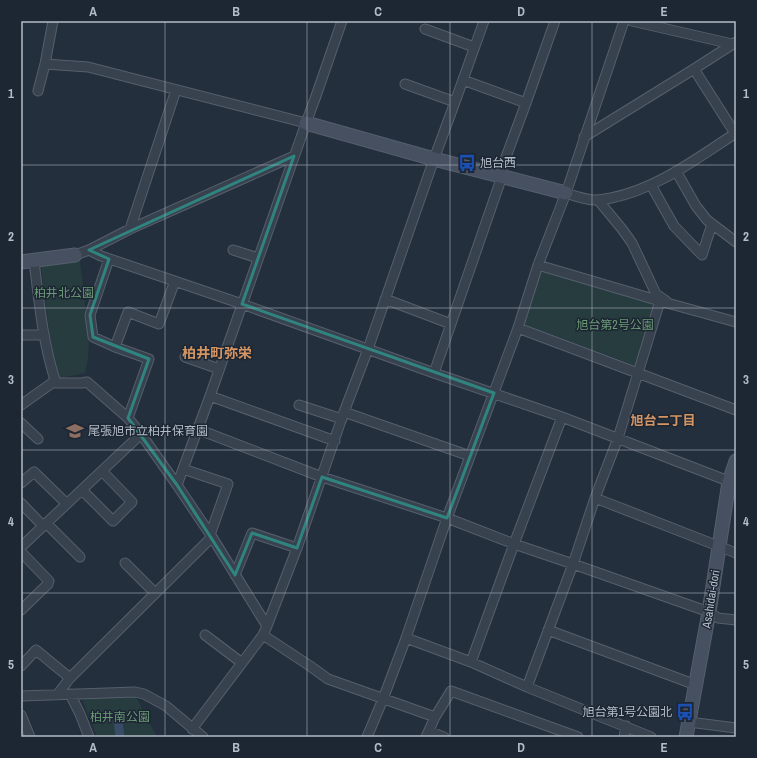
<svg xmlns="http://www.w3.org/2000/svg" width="757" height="758" viewBox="0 0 757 758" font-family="'Archivo Narrow','Noto Sans JP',sans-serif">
<rect width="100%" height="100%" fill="#242f3e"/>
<path fill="#263c3f" d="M80,261L89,338L88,359L85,373L57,379L49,331L41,266Z
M540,271L653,304L636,366L523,324Z
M136,697L157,737H97L83,702L84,698Z"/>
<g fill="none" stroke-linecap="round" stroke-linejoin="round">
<path stroke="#394c67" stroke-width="9" d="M118,721L120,737"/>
<g stroke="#565f6c" stroke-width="11">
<path id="street" d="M632,21L732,44
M425,29L474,47
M45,64L88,67L306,123
M694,69L736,135
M463,80L526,103
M405,84L455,102
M38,91L45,64L53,21
M584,137L694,69L736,42
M676,171L696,206L707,220L736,242
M651,185L674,226L702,255L712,224
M566,193C575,196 585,200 596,200C601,200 606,199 611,198C657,189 697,158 736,133
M598,200L622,229L632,243L656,294L666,301
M130,229L176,90
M89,250L101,256L242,304L434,373L562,417L736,484
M233,250L258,258
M75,255L89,250L130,229L294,156
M109,259L90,315L93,337L115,347L128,312L159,324L175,281
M34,261C39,302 43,344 56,383
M538,265L660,301L736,322
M385,299L451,324
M518,328L736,410
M21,335H44
M115,347L149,359L128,418
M185,357L219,369
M434,373L500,182L499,176L526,103L555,21
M210,396L335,441
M21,405L52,383H82L87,382L128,418L141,434L177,485L212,537L267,626
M299,405L342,419
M344,412L470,456
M21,423L38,439
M197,429L322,477L447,518L514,544L573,564L709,612L718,618L736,620
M183,469L228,484L210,535
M21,483L34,472L67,504
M177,485L210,396L306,123L316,96L342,21
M82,490L113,521L132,502L102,471
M595,498L736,553
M21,503L43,526
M46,523L80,557
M21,547L141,434
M21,552L49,581L48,584L21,610
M125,563L155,593
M235,575L252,533L297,548
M548,630L696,685
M205,635L242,663
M263,635L310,666L328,679L435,717
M406,638L471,662L527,687L651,737
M471,662L514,544L562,417
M21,666L36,650L70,678
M527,687L573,564L595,498L618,438L638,373L660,301
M70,694L80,714L89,737
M57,695L70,678L212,537
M21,696L135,692L144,694L166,706L203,737
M21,715L30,737
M689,722L736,728
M192,729L263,635L267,626L297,548L344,412L368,349L434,159L455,102L484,21
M429,731L444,737
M367,737L383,699L406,638L447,518L518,328L538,265L566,193L624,21
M426,737L435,717L451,691L578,737
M624,737L626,726"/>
</g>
<g stroke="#565f6c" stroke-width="15">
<path id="secondary" d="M306,123L434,159L566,193
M21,262L75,255
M686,737L709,612L729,482L736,461"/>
</g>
<use href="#street" stroke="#38414e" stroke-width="9"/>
<use href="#secondary" stroke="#465061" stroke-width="13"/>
</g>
<path fill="none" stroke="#308480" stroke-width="3" stroke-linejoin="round" d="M294,156L242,304L494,393L447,518L322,477L297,548L252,533L235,575L177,485L128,418L149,359L93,337L90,315L109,259L89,250Z"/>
<path fill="none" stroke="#b4bcc9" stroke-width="1" stroke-opacity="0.55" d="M165,21V737M307,21V737M450,21V737M592,21V737M21,165H736M21,308H736M21,450H736M21,593H736"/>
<defs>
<g id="bus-bare" transform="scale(1.38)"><path d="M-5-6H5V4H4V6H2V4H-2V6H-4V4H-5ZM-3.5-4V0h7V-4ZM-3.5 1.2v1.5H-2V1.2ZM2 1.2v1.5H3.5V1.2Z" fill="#1a4fb4" stroke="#1d2633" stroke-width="2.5" paint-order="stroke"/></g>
<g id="school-bare" transform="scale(1.38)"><path d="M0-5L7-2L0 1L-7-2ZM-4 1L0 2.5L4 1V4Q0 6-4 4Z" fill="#8d6e63" stroke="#1d2633" stroke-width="2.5" paint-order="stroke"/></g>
</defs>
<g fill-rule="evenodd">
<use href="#bus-bare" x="467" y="163"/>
<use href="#school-bare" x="75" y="431"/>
<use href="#bus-bare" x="685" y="712"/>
</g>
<g text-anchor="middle" stroke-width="3" stroke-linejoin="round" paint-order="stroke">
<g font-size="12" fill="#b4bcc9" stroke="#1d2633" text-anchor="start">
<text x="480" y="167">旭台西</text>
<text x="88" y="435">尾張旭市立柏井保育園</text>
<text x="672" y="716" text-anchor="end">旭台第1号公園北</text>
</g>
<g font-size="12" fill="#6b9a76" stroke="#1d2633">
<text x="64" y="297">柏井北公園</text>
<text x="615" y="329">旭台第2号公園</text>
<text x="120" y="721">柏井南公園</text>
</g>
<g font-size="12" fill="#b4bcc9" stroke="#1d2633">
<text transform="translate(711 599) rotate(-81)" y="4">Asahidai-dori</text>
</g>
<g font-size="13" font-weight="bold" fill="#d59563" stroke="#1d2633">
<text x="663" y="425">旭台二丁目</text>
</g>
<g font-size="14" font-weight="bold" fill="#d59563" stroke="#1d2633">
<text x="217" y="358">柏井町弥栄</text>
</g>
</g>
<rect width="757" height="758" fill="none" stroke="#1d2633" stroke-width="44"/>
<rect x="22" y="22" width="713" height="714" fill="none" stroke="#b4bcc9" stroke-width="1.5"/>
<g font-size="13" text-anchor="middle" font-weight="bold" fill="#b4bcc9">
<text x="93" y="16">A</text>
<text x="236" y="16">B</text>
<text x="378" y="16">C</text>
<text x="521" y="16">D</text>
<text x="664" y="16">E</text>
<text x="11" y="98">1</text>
<text x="746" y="98">1</text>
<text x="11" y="241">2</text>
<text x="746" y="241">2</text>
<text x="11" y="384">3</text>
<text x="746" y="384">3</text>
<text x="11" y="526">4</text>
<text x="746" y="526">4</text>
<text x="11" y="669">5</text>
<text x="746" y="669">5</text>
<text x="93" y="752">A</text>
<text x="236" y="752">B</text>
<text x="378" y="752">C</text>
<text x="521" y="752">D</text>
<text x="664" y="752">E</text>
</g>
</svg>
